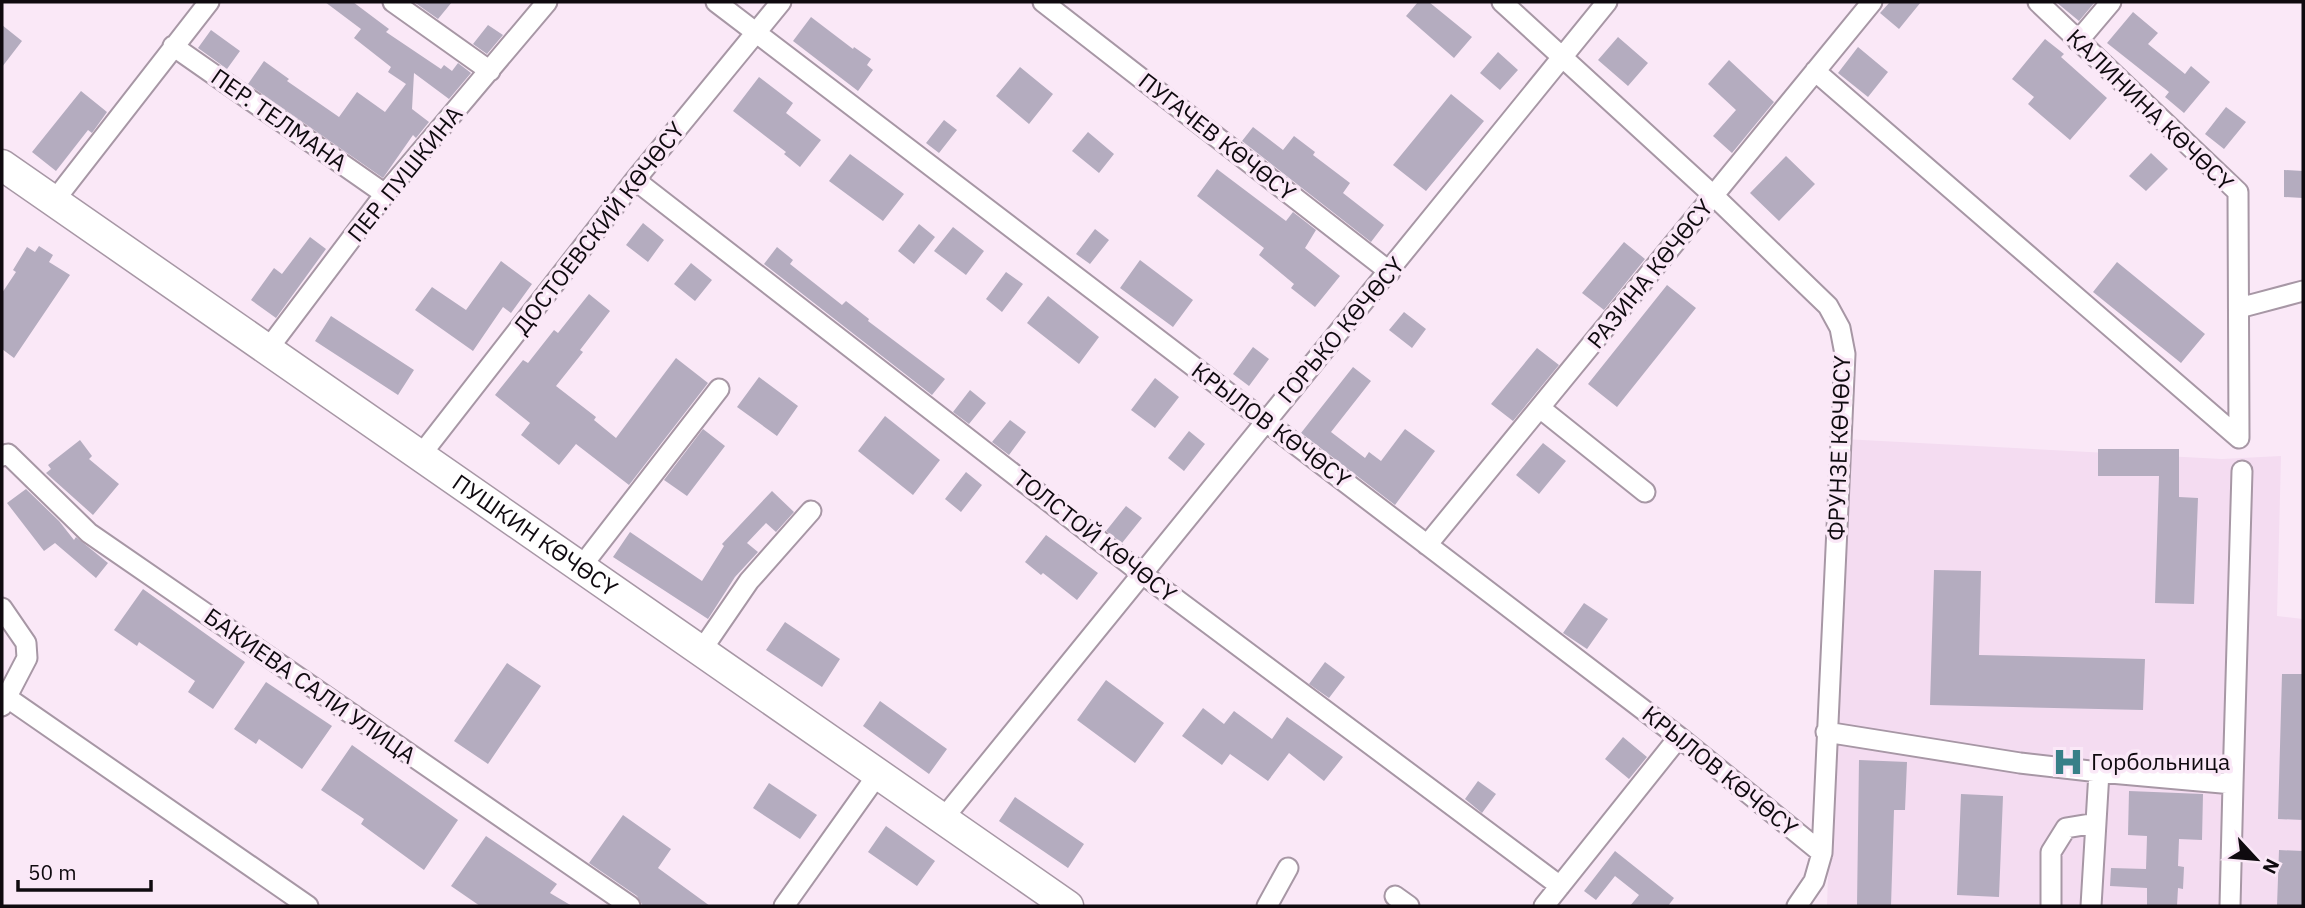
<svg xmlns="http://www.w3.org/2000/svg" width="2305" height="908" viewBox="0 0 2305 908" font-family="'IBM Plex Sans',sans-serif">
<rect width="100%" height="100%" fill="#fae8f7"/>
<path fill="#f4dcf1" d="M1843,439L2222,459L2281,456L2277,616L2303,619V906H1827Z"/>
<path fill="#b4acbf" d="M325,2H353L389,29L386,32L441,69L444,65L452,71L458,63L471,73L449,99L414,73L412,109L429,122L416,138L413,135L383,178L248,84L264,61L289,79L287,81L339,117L357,92L385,112L406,84L388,72L391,67L354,38L361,29Z
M414,2H452L438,19Z
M1418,2H1429L1472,37L1454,58L1406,16Z
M1890,2H1921L1899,29L1880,13Z
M2056,2H2095L2079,21Z
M2133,12L2158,33L2148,44L2185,74L2191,66L2210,82L2184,113L2165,97L2169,92L2107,43Z
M811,17L853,49L854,47L871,59L867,65L873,70L858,91L793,41Z
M2,25L22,41L2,67Z
M488,25L503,35L487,54L473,44Z
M211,30L240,51L227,69L198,48Z
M1618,37L1648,63L1628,86L1598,60Z
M2045,39L2064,54L2061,57L2107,98L2070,140L2028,104L2034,97L2012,79Z
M1858,47L1888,72L1868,97L1838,73Z
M1498,52L1518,70L1500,90L1480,73Z
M1729,60L1774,102L1732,153L1713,136L1736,110L1708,84Z
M1020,67L1053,94L1029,124L996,96Z
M759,77L793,103L786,113L821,140L800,167L784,154L786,152L733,111Z
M81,91L107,112L92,133L88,130L56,171L32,152Z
M1451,94L1484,121L1426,191L1393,165Z
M2226,107L2246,122L2224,149L2205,134Z
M944,120L957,130L939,153L926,143Z
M1253,127L1283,150L1294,136L1315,152L1313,155L1350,183L1343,193L1384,225L1371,242L1242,141Z
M1088,132L1114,154L1099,173L1072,151Z
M2151,153L2168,169L2146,191L2129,176Z
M850,154L904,194L883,221L829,181Z
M1786,156L1815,184L1779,221L1750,193Z
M1217,169L1286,221L1293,212L1316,230L1305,248L1340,276L1315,307L1291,288L1294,284L1259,255L1264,248L1197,196Z
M2284,170L2303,171V198L2284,197Z
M643,223L664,240L648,262L626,245Z
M919,224L935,237L914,264L898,251Z
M953,227L984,251L966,275L934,251Z
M1095,229L1109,240L1090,264L1076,254Z
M310,237L326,249L276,318L251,300L274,268L282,274Z
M1624,242L1645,259L1604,310L1582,293Z
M39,246L53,255L49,262L70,275L14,358L2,349V293L16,272L13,270L27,247L35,252Z
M777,247L793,260L790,264L842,305L846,301L869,319L868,321L945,379L932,395L764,264Z
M1140,260L1193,300L1173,327L1120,288Z
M501,261L532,284L511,313L503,307L473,351L415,310L432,287L466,310Z
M2117,262L2205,334L2181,363L2093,292Z
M691,263L712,280L695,301L674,284Z
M1006,272L1023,284L1002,312L986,299Z
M1667,285L1696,308L1617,407L1588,384Z
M589,294L610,311L580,350L583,352L556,386L596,417L594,420L616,438L676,358L708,383L629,485L576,444L559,465L521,435L530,423L495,395L523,360L528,363L554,330L558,333Z
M1048,296L1099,337L1079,364L1027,323Z
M1404,312L1426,329L1412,348L1389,330Z
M331,316L414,370L398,395L315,341Z
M1253,347L1269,359L1249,386L1233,374Z
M1537,348L1559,365L1513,421L1491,404Z
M1353,367L1371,381L1331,432L1365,458L1369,452L1381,461L1405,429L1435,451L1395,505L1301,433Z
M759,377L798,406L777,436L737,407Z
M1155,378L1179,397L1155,428L1131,410Z
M970,390L986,403L969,424L953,412Z
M885,416L940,460L913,495L858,451Z
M1010,420L1026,432L1009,455L992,442Z
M703,429L725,446L687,496L664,480Z
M1189,431L1205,444L1184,471L1168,458Z
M80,440L92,456L89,459L119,484L93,515L46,473L51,469L48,465Z
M1543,443L1566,461L1539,494L1516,475Z
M2098,449H2179V497L2198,498L2194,604L2155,603L2159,476H2098Z
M966,472L982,485L961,512L945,499Z
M26,489L59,521L74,540L76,537L108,563L96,578L55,543L44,551L7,503Z
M772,491L794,512L776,532L766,523L747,543L758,552L735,577L708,619L613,557L630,532L702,581L724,546L722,544Z
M1126,506L1142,518L1122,543L1106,531Z
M1046,535L1098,573L1077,600L1043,573L1041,575L1025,562Z
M1934,570L1981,571L1979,655L2145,659L2143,710L1930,705Z
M143,589L245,662L213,709L188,692L195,681L139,642L137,646L114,630Z
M1584,603L1608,619L1587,649L1563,633Z
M785,622L840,659L822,687L766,650Z
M1325,662L1345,677L1329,698L1309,684Z
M507,663L541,686L488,764L454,741Z
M2282,674H2303V820L2278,819Z
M1106,680L1164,723L1135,763L1077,720Z
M266,682L332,726L302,769L259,739L256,744L234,729Z
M880,701L947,749L929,774L863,726Z
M1203,708L1224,724L1234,711L1272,739L1287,717L1343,757L1324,781L1289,753L1268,781L1230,754L1222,765L1182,736Z
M1623,737L1647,757L1629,779L1605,759Z
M352,745L458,820L424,870L361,824L364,819L321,790Z
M1859,760L1907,762L1905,810H1894L1891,906H1857Z
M1478,781L1496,794L1482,813L1465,799Z
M769,783L817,815L800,839L753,808Z
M2129,791L2203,794L2202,840L2179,839L2178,866L2184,867L2183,889L2178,888L2177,906H2147V888L2110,886L2111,868L2146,869L2147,836L2128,835Z
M1961,794L2003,796L1999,897L1957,895Z
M1015,797L1084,844L1068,868L999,821Z
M623,815L671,849L658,868L710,906H643L637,896L589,863Z
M886,826L935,861L917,886L868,852Z
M486,836L557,884L550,893L572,906H480L451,886Z
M2279,850L2303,851V906H2277Z
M1615,851L1674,898L1668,906H1630L1639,895L1615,876L1596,900L1584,891Z"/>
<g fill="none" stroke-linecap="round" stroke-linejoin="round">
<g stroke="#a797a5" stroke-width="23">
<path id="minor" d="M393,2L490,71
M716,2L1679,737L1822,853
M1043,2L1390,272
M1502,2L1714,196L1828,306L1840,328L1845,354L1822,853L1814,881L1797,906
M2038,2L2238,192L2239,438
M2078,41L2111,2
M173,46L385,194
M1815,71L2239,438
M635,180L1141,573L1560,886
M54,201L209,2
M2239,308L2303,291
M268,349L385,194L547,2
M1540,408L1645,492
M2,456L8,454L89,533L630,906
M420,456L635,180L781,2
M1427,545L1872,2
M581,567L719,389
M2,608L26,643L27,658L2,706
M701,651L749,581L811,511
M2,694L308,906
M1826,732L2020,763L2099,772L2091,906
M2099,772L2233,784L2230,906
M2233,784L2242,471
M942,820C1162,546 1387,276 1607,2
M1395,896L1409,906
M784,906L878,774
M1267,906L1288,868
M1544,906L1679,737
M2051,906V852L2066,828L2096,823"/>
</g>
<g stroke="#a797a5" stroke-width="33">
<g id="highway">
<path id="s1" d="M2,165L1068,906"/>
</g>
</g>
<use href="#minor" stroke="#fff" stroke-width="19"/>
<use href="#highway" stroke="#fff" stroke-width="30"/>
</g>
<defs>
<g id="hospital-bare" transform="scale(2.415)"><path d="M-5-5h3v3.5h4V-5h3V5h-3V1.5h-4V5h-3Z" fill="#388088" stroke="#fae8f7" stroke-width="2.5" paint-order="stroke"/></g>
</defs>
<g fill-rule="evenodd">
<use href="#hospital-bare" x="2068" y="762"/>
</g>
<g text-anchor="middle" stroke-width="7" stroke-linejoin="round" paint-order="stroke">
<g font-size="23" fill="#0f0a0f" stroke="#fae8f7">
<text transform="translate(2150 110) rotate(44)" y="8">КАЛИНИНА КӨЧӨСҮ</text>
<text transform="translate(279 120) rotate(35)" y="8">ПЕР. ТЕЛМАНА</text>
<text transform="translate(1217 137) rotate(38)" y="8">ПУГАЧЕВ КӨЧӨСҮ</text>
<text transform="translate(405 174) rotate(-51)" y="8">ПЕР. ПУШКИНА</text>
<text transform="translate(599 228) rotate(-52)" y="8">ДОСТОЕВСКИЙ КӨЧӨСҮ</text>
<text transform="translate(1650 274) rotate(-51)" y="8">РАЗИНА КӨЧӨСҮ</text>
<text transform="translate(1341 330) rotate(-50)" y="8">ГОРЬКО КӨЧӨСҮ</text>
<text transform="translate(1271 425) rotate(37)" y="8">КРЫЛОВ КӨЧӨСҮ</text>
<text transform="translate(1839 448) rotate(-88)" y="8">ФРУНЗЕ КӨЧӨСҮ</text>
<text dy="8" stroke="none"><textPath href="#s1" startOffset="649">ПУШКИН КӨЧӨСҮ</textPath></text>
<text transform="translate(1095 536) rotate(38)" y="8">ТОЛСТОЙ КӨЧӨСҮ</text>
<text transform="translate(310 686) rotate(35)" y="8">БАКИЕВА САЛИ УЛИЦА</text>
<text transform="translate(1720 771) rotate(39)" y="8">КРЫЛОВ КӨЧӨСҮ</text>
</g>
<g font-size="23" fill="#0f0a0f" stroke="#fae8f7" text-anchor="start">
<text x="2091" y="770">Горбольница</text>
</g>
</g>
<rect width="2305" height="908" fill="none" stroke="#0f0a0f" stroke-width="7"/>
<g transform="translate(2256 859) rotate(116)" stroke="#fae8f7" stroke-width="5" paint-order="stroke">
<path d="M0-5L12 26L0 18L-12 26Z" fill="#0f0a0f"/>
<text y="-10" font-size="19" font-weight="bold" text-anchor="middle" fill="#0f0a0f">N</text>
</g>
<path d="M18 880v10h133v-10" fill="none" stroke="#0f0a0f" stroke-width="3.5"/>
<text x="28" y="880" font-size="21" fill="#0f0a0f" stroke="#fae8f7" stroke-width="5" paint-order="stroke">50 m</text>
</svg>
